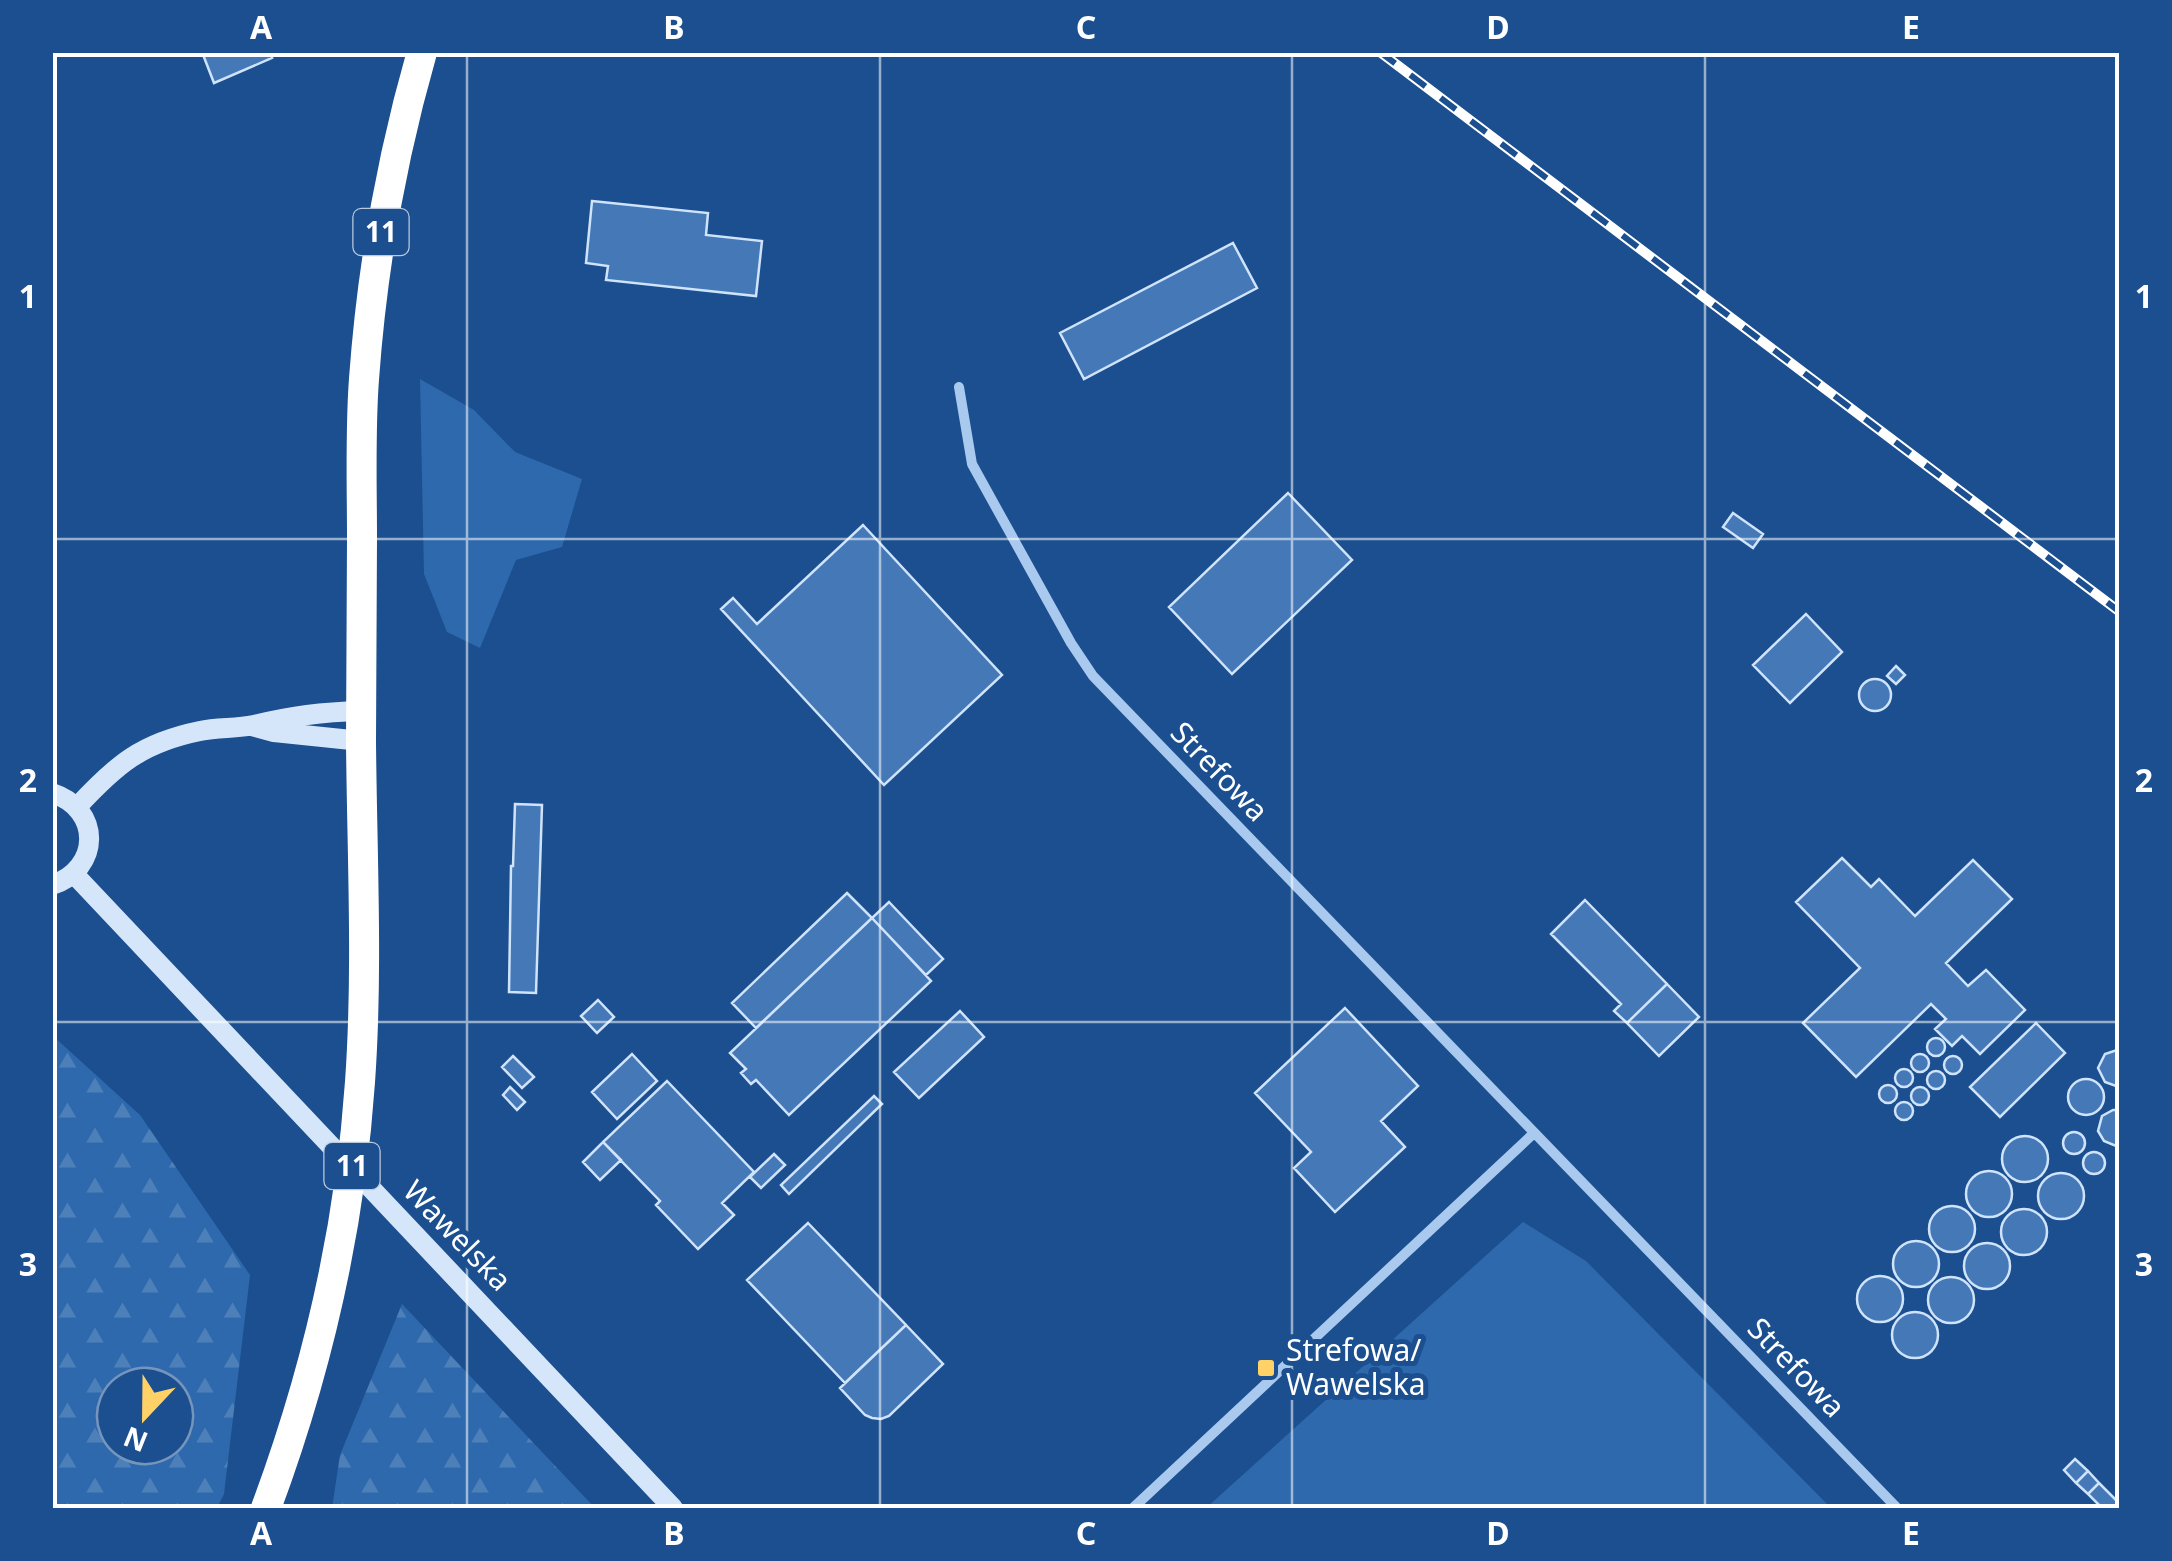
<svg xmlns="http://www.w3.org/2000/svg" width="2172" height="1561" viewBox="0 0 2172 1561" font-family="'Noto Sans',sans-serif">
<defs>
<pattern id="forest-firs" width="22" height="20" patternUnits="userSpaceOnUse" patternTransform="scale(2.5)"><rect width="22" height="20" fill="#2e69ad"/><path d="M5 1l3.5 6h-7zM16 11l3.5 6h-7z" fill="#4d80b9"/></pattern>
</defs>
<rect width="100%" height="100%" fill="#1b4f8f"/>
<path fill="#2e69ad" d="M420,379L474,410L515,452L582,479L562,547L516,560L480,648L447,632L424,574Z
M1523,1222L1586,1261L1831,1508H1206Z"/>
<path fill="url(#forest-firs)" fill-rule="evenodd" d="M53,1036L140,1115L250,1275L224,1494L217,1508H53ZM115,1386H175V1446H115Z
M402,1304L595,1508H332L340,1455Z"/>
<path fill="#4478b7" stroke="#cfe3fa" stroke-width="2.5" d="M202,52H269L272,58L214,83Z
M592,201L708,213L706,235L762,241L756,296L606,280L608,266L586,263Z
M1233,243L1257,288L1084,379L1060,333Z
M1288,493L1352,560L1232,674L1169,607Z
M1733,513L1763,534L1753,548L1723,527Z
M863,525L1002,675L884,785L721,609L733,598L757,624Z
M1806,614L1842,652L1790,703L1753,665Z
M1896,666L1905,675L1896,684L1887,676Z
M1859 695a16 16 0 1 1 32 0a16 16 0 1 1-32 0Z
M515,804L542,805L536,993L509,992L511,866H513Z
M1842,858L1871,887L1879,879L1915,916L1973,860L2012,899L1946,963L1968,986L1986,970L2025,1010L1980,1054L1962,1036L1952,1046L1935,1029L1946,1019L1931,1004L1856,1077L1803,1023L1860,968L1796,902Z
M847,893L872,918L756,1028L732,1003Z
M1585,900L1667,984L1627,1023L1614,1011L1621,1004L1551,934Z
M889,902L943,959L926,975L872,918Z
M872,918L931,981L789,1115L756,1080L751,1084L741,1073L746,1069L730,1053Z
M1667,984L1699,1017L1659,1056L1627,1023Z
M598,1000L614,1017L597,1033L581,1016Z
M1345,1008L1418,1086L1381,1121L1405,1147L1335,1212L1294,1168L1311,1152L1255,1093Z
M960,1011L984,1037L919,1098L894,1072Z
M2036,1023L2065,1053L2000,1117L1970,1087Z
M1927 1047a9 9 0 1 1 18 0a9 9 0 1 1-18 0Z
M2117,1050H2120V1086H2116L2105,1082L2098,1068L2105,1054Z
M1911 1063a9 9 0 1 1 18 0a9 9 0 1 1-18 0Z
M632,1054L657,1081L617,1119L592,1092Z
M1944 1065a9 9 0 1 1 18 0a9 9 0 1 1-18 0Z
M513,1056L534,1077L522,1088L502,1067Z
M1895 1078a9 9 0 1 1 18 0a9 9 0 1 1-18 0Z
M1927 1080a9 9 0 1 1 18 0a9 9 0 1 1-18 0Z
M2068 1097a18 18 0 1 1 36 0a18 18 0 1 1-36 0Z
M667,1081L754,1172L722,1203L734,1215L698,1249L656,1205L660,1201L603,1142Z
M1879 1094a9 9 0 1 1 18 0a9 9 0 1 1-18 0Z
M1911 1096a9 9 0 1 1 18 0a9 9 0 1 1-18 0Z
M510,1087L525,1102L517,1110L503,1095Z
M874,1096L882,1104L789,1194L781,1185Z
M1895 1111a9 9 0 1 1 18 0a9 9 0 1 1-18 0Z
M2113,1110H2120V1145L2116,1146L2104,1141L2098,1131L2102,1116Z
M2063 1143a11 11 0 1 1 22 0a11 11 0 1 1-22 0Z
M2002 1159a23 23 0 1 1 46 0a23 23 0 1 1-46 0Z
M603,1142L621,1160L600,1180L583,1162Z
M2083 1163a11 11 0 1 1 22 0a11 11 0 1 1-22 0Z
M774,1154L785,1165L761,1188L750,1177Z
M1966 1194a23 23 0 1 1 46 0a23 23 0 1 1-46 0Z
M2038 1196a23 23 0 1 1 46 0a23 23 0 1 1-46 0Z
M1929 1229a23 23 0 1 1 46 0a23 23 0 1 1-46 0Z
M2001 1232a23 23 0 1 1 46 0a23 23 0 1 1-46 0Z
M808,1223L906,1325L845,1383L747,1280Z
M1893 1264a23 23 0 1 1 46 0a23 23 0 1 1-46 0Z
M1964 1266a23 23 0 1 1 46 0a23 23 0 1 1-46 0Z
M1857 1299a23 23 0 1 1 46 0a23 23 0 1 1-46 0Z
M1928 1300a23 23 0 1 1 46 0a23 23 0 1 1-46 0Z
M1892 1335a23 23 0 1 1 46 0a23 23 0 1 1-46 0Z
M906,1325L943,1364L889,1416L881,1419L872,1418L865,1415L840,1388Z
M2075,1459L2088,1471L2076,1483L2064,1470Z
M2088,1471L2099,1483L2088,1494L2076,1483Z
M2099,1483L2120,1504V1508H2102L2088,1494Z"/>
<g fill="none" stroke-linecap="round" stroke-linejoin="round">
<path stroke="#a9c9ee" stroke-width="10" d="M959,387L972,464L1071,643L1093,676L1897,1508
M1133,1508L1533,1134"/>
<path stroke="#d6e6fa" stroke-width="20" d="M252,726L274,732L361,741
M52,793C102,809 101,869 52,885
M77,807C116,765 141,743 200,731C218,727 236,729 254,725C293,716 321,712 361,711
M74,874L673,1508"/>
<path stroke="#fff" stroke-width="30" d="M266,1508C317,1371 350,1228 360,1082C368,969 362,855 361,742C361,674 362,606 362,538C362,485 360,432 364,379C372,268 391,160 422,52"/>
<g stroke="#fff" stroke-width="10">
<path id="rail" d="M1380,52L2120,612"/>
</g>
<use href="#rail" stroke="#1b4f8f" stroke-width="6" stroke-dasharray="19" stroke-linecap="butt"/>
</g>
<path fill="none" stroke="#fff" stroke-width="2.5" stroke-opacity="0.55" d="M467,52V1508M880,52V1508M1292,52V1508M1705,52V1508M52,539H2120M52,1022H2120"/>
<rect fill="#ffd166" stroke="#1b4f8f" stroke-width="4" x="1256" y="1358" width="20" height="20" rx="5"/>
<g text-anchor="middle" stroke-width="10" stroke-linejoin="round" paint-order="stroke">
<g fill="#1b4f8f" stroke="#bbcadd" stroke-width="2.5">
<rect x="353.5" y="209" width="55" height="46" rx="8"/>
<rect x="324.5" y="1143" width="55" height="46" rx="8"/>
</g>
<g font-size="28" font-weight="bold" fill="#fff">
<text x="381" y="242">11</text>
<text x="352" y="1176">11</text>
</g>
<g font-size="30" fill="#fff" stroke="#1b4f8f">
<text transform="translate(1219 772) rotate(46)" y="10">Strefowa</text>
<text transform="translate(457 1236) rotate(46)" y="10">Wawelska</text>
<text transform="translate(1796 1368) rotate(46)" y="10">Strefowa</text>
</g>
<g font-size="30" fill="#fff" stroke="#1b4f8f" text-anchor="start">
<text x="1286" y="1361">Strefowa/<tspan x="1286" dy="34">Wawelska</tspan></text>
</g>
</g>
<rect width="2172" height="1561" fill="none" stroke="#1b4f8f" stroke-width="110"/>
<g transform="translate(145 1416) rotate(202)"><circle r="48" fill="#1b4f8f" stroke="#7695bc" stroke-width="2.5"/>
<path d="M0-8L18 38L0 25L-18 38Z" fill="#ffd166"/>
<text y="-15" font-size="28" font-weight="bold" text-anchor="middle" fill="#ffffff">N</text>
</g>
<rect x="55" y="55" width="2062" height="1451" fill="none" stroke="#fff" stroke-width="4"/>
<g font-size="32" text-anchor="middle" font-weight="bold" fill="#fff">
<text x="261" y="39">A</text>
<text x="674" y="39">B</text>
<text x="1086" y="39">C</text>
<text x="1498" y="39">D</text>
<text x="1911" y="39">E</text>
<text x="28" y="308">1</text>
<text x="2144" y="308">1</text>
<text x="28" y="792">2</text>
<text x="2144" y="792">2</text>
<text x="28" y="1276">3</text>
<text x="2144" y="1276">3</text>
<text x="261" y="1545">A</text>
<text x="674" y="1545">B</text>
<text x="1086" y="1545">C</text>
<text x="1498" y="1545">D</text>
<text x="1911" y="1545">E</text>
</g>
</svg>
